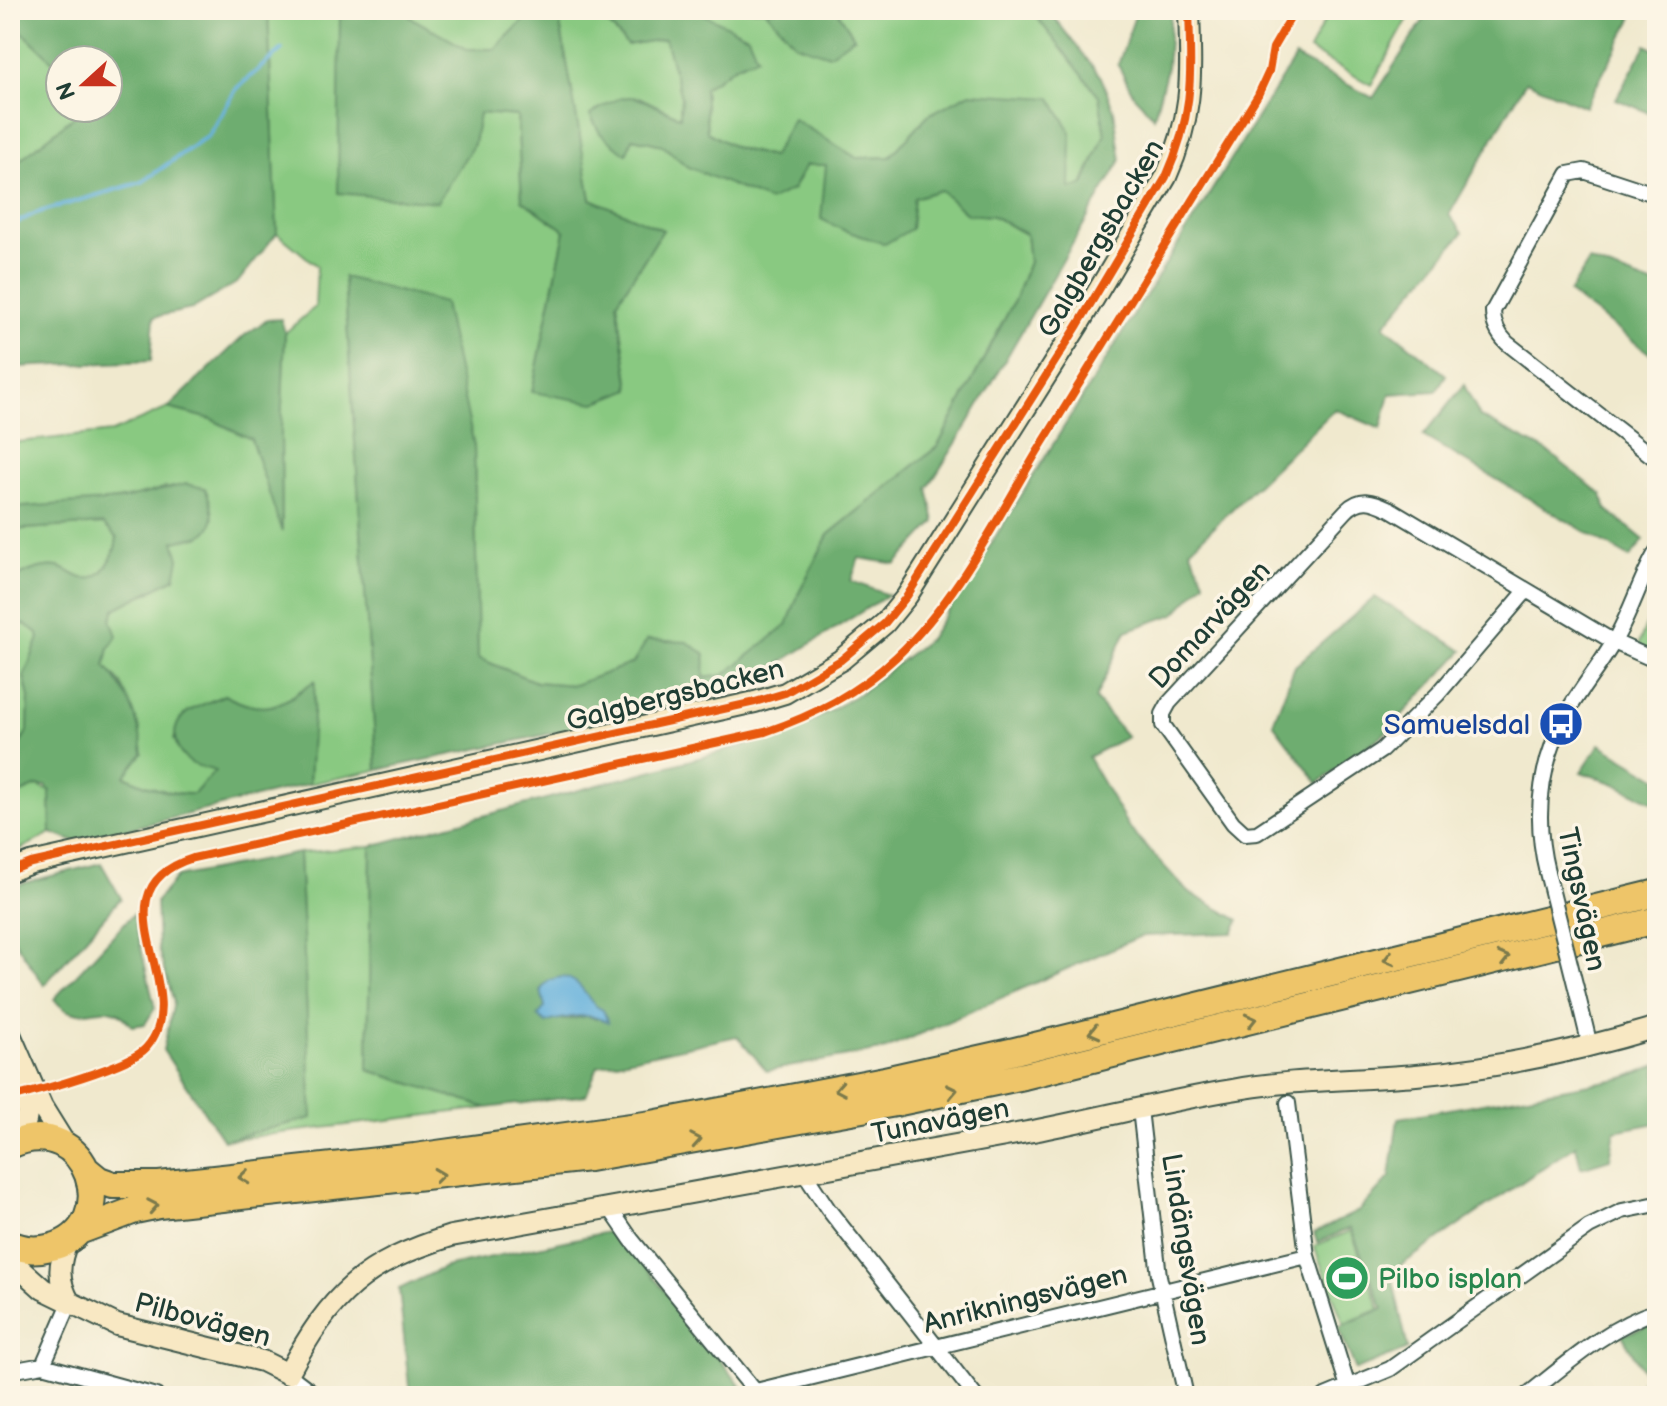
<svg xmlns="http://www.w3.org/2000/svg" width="1667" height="1406" viewBox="0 0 1667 1406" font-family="'Balsamiq Sans',sans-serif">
<rect width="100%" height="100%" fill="#fcf5e5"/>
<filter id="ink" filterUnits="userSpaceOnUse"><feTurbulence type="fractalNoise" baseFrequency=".0125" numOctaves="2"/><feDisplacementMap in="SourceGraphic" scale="16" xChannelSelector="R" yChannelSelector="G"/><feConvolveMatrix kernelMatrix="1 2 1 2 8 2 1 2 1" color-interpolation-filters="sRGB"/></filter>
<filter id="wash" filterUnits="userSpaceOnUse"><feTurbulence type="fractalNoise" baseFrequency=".006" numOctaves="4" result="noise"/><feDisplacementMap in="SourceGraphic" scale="32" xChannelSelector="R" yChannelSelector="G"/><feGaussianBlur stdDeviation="1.8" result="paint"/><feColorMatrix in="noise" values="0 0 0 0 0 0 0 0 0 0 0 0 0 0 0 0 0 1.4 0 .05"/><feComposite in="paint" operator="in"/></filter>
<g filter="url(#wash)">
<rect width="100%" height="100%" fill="#f0e9ce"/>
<path fill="#89c981" stroke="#54835a" stroke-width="2" d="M268,10H340L341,21L474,144L479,113L517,116L522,200L565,231L532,392L630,389L617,302L663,230L591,199L559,18L530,14L495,49H467L410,17L409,10H586L612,28L627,45L665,38L681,97L680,117L639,97L626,153L633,138L662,145L688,167L792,190L806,165H826L914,198L940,190L967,214L993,216L1026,235L1029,262L1014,301L938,446L828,535L799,593L788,625L724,675L704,678L633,663L574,685L536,682L478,658L474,446L344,278L377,770L309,784L314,681C278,707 266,717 224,695L185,715L174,739C185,761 191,764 215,771L194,794C169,795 147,787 125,776L140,729L121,683L105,666L109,648L117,636L111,620L115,609L136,597L152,592L173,541L201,536L166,487C116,506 63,505 10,508V443L112,432L168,408L211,419L251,439L282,528L281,430L285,333L315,307L317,266L277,233Z
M687,10H765L854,37L837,10H1031L1099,96L1105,134L1083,185L1069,189L1071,132L928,115L890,157L857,158L794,120L773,157L736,148L707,133L704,88L737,65L757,56L703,14Z
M1330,10H1413L1371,85L1309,50Z
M10,20L60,68V108H85L10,168Z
M104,524L117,538C115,554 104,582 82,578C74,576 67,569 58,567C42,564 23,573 10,582V530Z
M1657,597V655L1640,647L1639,643Z
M24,624L37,632L39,638L24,677L29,697L28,730L10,761V627Z
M37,786L50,791L51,833L10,855V798Z
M371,846L368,1070L487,1108L223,1140L312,1118L299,853Z
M1351,1231L1380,1309L1344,1324L1314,1246Z"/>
<path fill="#6ead6f" stroke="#467552" stroke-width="2" fill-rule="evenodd" d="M10,10H268L277,233L238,282L192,309L154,317L151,361L15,367L10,362V168L85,108H108V60H60V68L10,20Z
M340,10H409L410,17L467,49H495L530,14L559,18L591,199L663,230L617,302L630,389L595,403L532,392L565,231L522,200L517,116L479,113L474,144L437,202L338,193Z
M586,10H687L703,14L748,36L757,57L737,65L704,88L707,132L736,148L772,157L793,119L857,158L890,157L928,115L970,93L1051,98L1071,132L1070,189L1084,185L1105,134L1099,96L1031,10H1048L1101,77L1114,111L1121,160L968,424L928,488L935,522L896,564L859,558L851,581L888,595L756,678L701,702L377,770L344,277L444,303L474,446L478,658L536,682L574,685L633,663L647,640L687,642L705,654L704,678L724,675L787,625L799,593L828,535L938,446L1014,301L1029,262L1026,234L993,216L967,214L940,190L914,198L911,229L885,244L843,230L821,219L826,165H806L792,190L769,201L688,167L662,145L633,138L626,154L600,133L590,115C633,84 636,99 680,117L681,97L665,39L627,45L612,28Z
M765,10H837L854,37L829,55L795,44Z
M1137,10H1171L1167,68L1154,117L1134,96L1118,65Z
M1430,10H1625L1632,19L1585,107L1526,81L1449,215L1463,233L1384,325L1446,375L1436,391L1390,394L1381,429L1335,409L1190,550L1205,582L1175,614L1126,631L1095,699L1127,737L1088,757L1129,828L1188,892L1239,920L1233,933L1141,936L886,1049L767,1071L737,1036L598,1066L586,1095L487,1108L368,1070L371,846L795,732L860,693L929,639L982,558L1295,57L1373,98ZM544,985L589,999L594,1006L596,1019L588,1016L566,1020L538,1016L545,1007L541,990Z
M1646,45L1657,51V116L1616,99Z
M1589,261L1657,286V359L1569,293Z
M281,319L285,333L281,430L282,532L251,439L211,419L168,408L245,335L267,320Z
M1464,385L1480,417L1547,451L1602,495L1606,509L1644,540L1630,558L1423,436Z
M186,484L205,488C211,502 221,527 200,536C193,539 182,539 174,541L179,559L175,578L115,609L111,620L117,636L109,648L105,666C129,692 139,719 143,753L125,776C147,787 169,795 194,794L215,771C207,768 198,767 191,763C174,752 169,730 184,715C194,706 211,702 224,695C265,717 280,706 315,681L309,784L75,842L51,833L50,791L46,786H37L10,798V761L28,730L29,697L24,677L39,638L37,632L24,624L10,627V582C23,573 42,564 58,567C67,569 74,576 82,578C104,582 115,555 117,538L103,524L10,530V508L119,500Z
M1375,597L1463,651L1384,734L1318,783L1273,723L1295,666Z
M1600,744L1657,778V804L1613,783L1581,772Z
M299,853L312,1118L223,1140L163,1050L174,1002L158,949L156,901L177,877Z
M101,863L121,898L44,985L10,934V891L21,884Z
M133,914L155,1008L145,1024L132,1026C128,1022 122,1014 117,1012C90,1003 76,1027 54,999Z
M1657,1065V1123L1615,1131L1610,1159L1581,1168L1576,1145L1391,1272L1408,1349L1356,1370L1338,1327L1383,1309L1351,1228L1317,1242L1314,1233L1359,1211L1390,1177L1398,1118L1624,1078Z
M616,1230L749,1396H410L399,1289L445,1267Z
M1657,1323V1396H1629L1646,1376L1622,1335Z"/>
<path fill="#63b0dc" stroke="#417688" stroke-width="2" d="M563,977C587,982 584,1002 603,1010L608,1022C602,1020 594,1016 587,1016C579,1015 552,1020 546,1023L538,1016L545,1007L541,990C547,980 552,978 563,977Z"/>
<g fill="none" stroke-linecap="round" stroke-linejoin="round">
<path stroke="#63b0dc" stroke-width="4" d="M10,226L36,213L142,182L209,135L237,88L282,49"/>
</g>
</g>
<g filter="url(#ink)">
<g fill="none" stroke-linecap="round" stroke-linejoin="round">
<g stroke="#3e574b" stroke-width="18">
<path id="street" d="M1657,195L1584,171L1568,174L1493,311C1493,324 1498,334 1507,343L1657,460
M1526,591L1438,694L1382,750L1257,833L1245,834L1233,823L1163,725V714L1169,703L1346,511C1361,496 1373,501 1390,509L1614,642L1657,661
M1547,872C1533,816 1540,762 1568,711C1583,685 1604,661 1618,634C1633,607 1641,577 1657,551
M1576,988L1590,1046
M1288,1103L1307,1256L1348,1387
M1140,1109L1159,1276L1186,1396
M808,1173L810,1182L828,1209L975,1396
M609,1207L631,1239L759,1396
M43,1365L70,1303
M10,1371L43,1365L156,1396
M288,1374L317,1396
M756,1391L1307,1256
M1325,1396L1390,1369L1589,1227L1622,1211L1657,1204
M1526,1396C1567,1364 1607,1327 1657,1311"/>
</g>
<g stroke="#3e574b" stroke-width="24">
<path id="secondary" d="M10,871L31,863L755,702L785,693L841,660L885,623L907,596L1078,325L1166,177C1194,114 1191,76 1189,10
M10,1034L42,1107L65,1144
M16,1142C30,1122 29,1107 24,1084
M68,1240C58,1264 57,1280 70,1303
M10,1255L15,1264L43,1289L117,1325L262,1361L288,1374C331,1293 364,1263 451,1236C645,1201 839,1167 1033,1131C1099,1118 1165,1101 1232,1090C1293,1079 1355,1080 1416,1075C1498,1068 1578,1051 1657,1027"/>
</g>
<g stroke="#3e574b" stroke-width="30">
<path id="highway" d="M10,1145C89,1109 125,1227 52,1247C36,1251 25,1250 10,1244
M88,1171L99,1180L113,1185H159L415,1157L652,1124L885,1080L1015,1051L1657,893
M79,1231L135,1210L159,1205L589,1158L890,1104L1024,1076L1657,920"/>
</g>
<use href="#street" stroke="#fff" stroke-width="14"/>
<use href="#secondary" stroke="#f8e8c3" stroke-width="20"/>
<use href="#highway" stroke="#eec569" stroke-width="26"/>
<g stroke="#3e574b" stroke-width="18" stroke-linecap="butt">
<path id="street-bridge" d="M1547,872L1576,988"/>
</g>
<use href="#street-bridge" stroke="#fff" stroke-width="14"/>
<g stroke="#fcf5e5" stroke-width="13">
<path id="cycleway" d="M10,871L31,863L755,702L785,693L841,660L885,623L907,596L1078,325L1166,177C1194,114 1191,76 1189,10
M10,1098C38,1091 130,1066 146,1048C198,991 88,891 193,858L765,732C814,715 858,693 896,657C956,601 995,522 1037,452C1111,333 1185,214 1258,95L1269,71L1273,48L1295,10"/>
</g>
<use href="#cycleway" stroke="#e8590c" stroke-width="8"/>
</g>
<defs><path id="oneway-chevron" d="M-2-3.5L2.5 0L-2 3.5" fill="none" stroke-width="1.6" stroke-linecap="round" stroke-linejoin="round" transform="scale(2)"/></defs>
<g stroke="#7c7a4c">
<use href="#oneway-chevron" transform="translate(1504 958) rotate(-14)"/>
<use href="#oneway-chevron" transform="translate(1389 959) rotate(166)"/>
<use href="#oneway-chevron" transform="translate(1251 1020) rotate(-14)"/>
<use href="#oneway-chevron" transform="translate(1094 1032) rotate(166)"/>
<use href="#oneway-chevron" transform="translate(840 1089) rotate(170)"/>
<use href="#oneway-chevron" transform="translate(952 1091) rotate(-12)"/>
<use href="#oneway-chevron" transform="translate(696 1140) rotate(-10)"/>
<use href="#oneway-chevron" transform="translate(439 1175) rotate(-7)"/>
<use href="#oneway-chevron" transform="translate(244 1177) rotate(174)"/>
<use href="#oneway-chevron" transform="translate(153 1206) rotate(-10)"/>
</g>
</g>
<defs>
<g id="bus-disc" transform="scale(2.3)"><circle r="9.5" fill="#1a4fb4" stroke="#fcf5e5"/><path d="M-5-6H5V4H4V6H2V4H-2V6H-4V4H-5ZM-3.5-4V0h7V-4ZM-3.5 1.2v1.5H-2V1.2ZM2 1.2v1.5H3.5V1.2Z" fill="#fff"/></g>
<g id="stadium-disc" transform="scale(2.3)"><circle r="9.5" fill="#2e9e5b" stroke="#fcf5e5"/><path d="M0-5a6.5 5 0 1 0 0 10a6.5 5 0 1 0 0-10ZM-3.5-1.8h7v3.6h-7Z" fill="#fff"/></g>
</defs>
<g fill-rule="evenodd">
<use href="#bus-disc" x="1561" y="724"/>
<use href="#stadium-disc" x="1347" y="1278"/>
</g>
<g text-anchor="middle" stroke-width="7" stroke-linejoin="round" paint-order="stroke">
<g font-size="28" fill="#1f3d34" stroke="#fcf5e5">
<text transform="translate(1100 238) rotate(-60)" y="10">Galgbergsbacken</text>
<text transform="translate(1209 624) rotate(-47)" y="10">Domarvägen</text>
<text transform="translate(675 694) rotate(-14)" y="10">Galgbergsbacken</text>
<text transform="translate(1583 899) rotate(78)" y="10">Tingsvägen</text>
<text transform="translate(940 1120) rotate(-11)" y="10">Tunavägen</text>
<text transform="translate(1187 1249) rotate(81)" y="10">Lindängsvägen</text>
<text transform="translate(1025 1298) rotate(-14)" y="10">Anrikningsvägen</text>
<text transform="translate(203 1319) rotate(15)" y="10">Pilbovägen</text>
</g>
<g font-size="28" fill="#164399" stroke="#fcf5e5" text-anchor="end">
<text x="1530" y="734">Samuelsdal</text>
</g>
<g font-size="28" fill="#27864d" stroke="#fcf5e5" text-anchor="start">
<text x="1378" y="1288">Pilbo isplan</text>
</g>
</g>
<rect width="1667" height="1406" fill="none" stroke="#fcf5e5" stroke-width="40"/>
<g transform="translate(84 84) rotate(249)"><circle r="38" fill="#fcf5e5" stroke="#a4ab9e" stroke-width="2"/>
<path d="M0-6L14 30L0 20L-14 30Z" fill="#c8321e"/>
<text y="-12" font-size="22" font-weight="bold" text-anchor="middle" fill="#1f3d34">N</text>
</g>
</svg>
